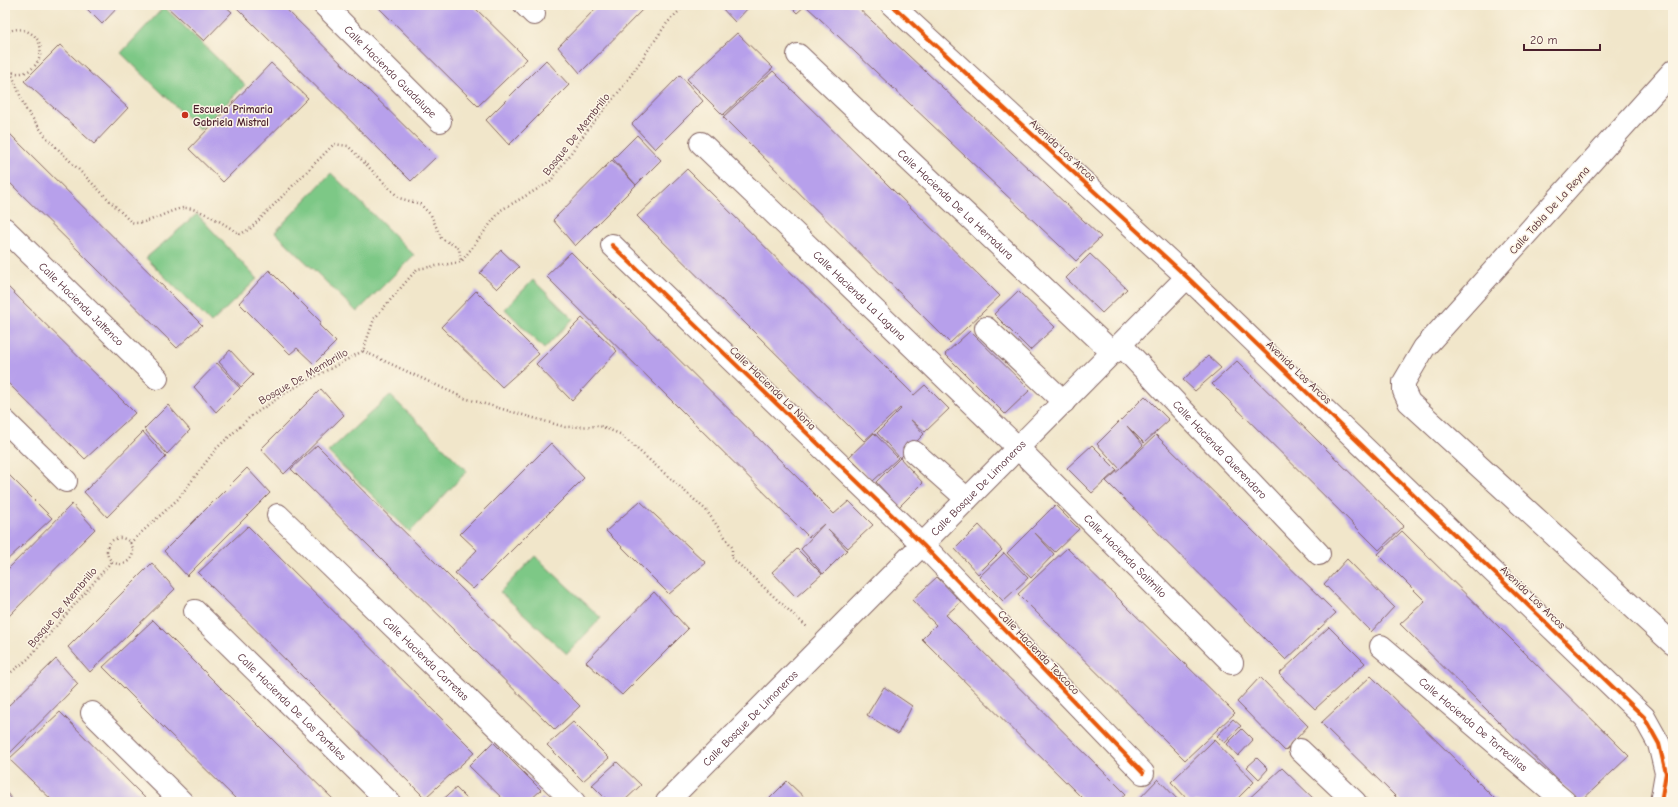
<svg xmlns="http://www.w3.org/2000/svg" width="1678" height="807" viewBox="0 0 1678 807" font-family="'Comic Neue',sans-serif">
<rect width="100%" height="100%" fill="#fcf5e5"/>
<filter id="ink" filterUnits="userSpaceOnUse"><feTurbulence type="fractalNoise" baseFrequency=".025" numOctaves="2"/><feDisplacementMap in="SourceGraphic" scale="8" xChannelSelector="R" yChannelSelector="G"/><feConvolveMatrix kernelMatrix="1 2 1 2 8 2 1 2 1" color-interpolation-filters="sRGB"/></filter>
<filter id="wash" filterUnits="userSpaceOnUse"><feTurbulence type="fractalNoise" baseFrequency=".012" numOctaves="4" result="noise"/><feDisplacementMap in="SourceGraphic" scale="16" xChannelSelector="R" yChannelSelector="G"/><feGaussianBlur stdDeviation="0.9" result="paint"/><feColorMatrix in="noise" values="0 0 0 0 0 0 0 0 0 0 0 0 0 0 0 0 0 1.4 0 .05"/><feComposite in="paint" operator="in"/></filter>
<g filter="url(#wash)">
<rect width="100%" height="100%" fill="#f1e6ca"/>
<path fill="#7dc886" stroke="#647458" d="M164,7L245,85L200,130L121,53Z
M331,173L414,255L357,312L275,232Z
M197,214L257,279L211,323L146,258Z
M533,280L573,319L544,349L505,309Z
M390,395L467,471L410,532L328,452Z
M535,556L601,618L567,654L500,592Z"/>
<g id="blocks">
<path fill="#b7a0eb" d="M83,5H120L102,24Z
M165,5H224L232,12L204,41Z
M234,5H282L436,157L411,181Z
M376,5H472L527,59L478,106Z
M599,5H647L580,73L558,47Z
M719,5H751L735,22Z
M789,5H806L797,13Z
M809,5H855L1101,237L1076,261L819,18L807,7Z
M737,33L773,68L723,115L687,79Z
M60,45L128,108L94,144L24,81Z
M546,60L569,85L509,145L486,120Z
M271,63L308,98L223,182L189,149Z
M773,71L1000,296L950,343L723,117Z
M680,75L703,101L655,149L632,124Z
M5,129L202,325L177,348L5,178Z
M637,135L661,160L636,185L613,159Z
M612,160L636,185L575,246L553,220Z
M687,169L914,395L925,385L949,409L925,432L910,419L924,434L900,458L877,433L901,409L900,408L864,441L637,216Z
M501,250L519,267L497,289L480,273Z
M571,252L834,514L849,501L873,525L848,548L828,529L847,550L823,574L801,549L824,524L809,537L546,276Z
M1090,254L1127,289L1102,313L1066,278Z
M269,270L321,322L319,325L336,342L314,364L297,348L290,354L239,303Z
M5,284L135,413L85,459L5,380Z
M476,291L539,354L502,387L441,327Z
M1018,291L1055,327L1030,350L994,314Z
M582,318L617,351L572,401L536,364Z
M970,331L1030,390L1005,414L945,354Z
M230,350L253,375L241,387L219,362Z
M1208,356L1221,368L1195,391L1183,380Z
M1237,361L1404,526L1379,550L1212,384Z
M217,363L240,388L216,412L194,387Z
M321,389L344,415L284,474L261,449Z
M1145,396L1169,420L1144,443L1127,426L1143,445L1121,468L1156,435L1336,613L1286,660L1106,481L1120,469L1097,444Z
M168,405L190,430L167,454L144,429Z
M143,432L166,457L107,517L84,492Z
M874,433L898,458L873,481L849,457Z
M551,443L584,478L473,589L455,573L477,550L460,534Z
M317,445L580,706L555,730L291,469Z
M1092,445L1117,470L1092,493L1067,468Z
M900,458L923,483L899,507L876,482Z
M247,468L270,493L187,576L164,551Z
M5,471L52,518L5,562Z
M640,501L706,563L669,594L606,531Z
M72,504L95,529L5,620V572Z
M1055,505L1079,529L1055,552L1035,533L1054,554L1031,578L1007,553Z
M979,525L1002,550L978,574L955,549Z
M248,526L475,752L425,798L198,573Z
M1402,531L1629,756L1580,802L1400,624L1425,601L1378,554Z
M1067,548L1235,713L1185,760L1018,594Z
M797,549L822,574L796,597L772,572Z
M1004,553L1028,578L1003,601L979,577Z
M1347,559L1394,607L1371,632L1324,584Z
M152,563L175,589L90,672L68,647Z
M937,577L961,602L946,615L1126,794L1117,802H1086L922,639L936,625L912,600Z
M654,592L688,629L622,695L586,662Z
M153,620L284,751L336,802H239L163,727L103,667Z
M1329,627L1365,663L1315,709L1279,674Z
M56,659L78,684L7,756L5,754V709Z
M1371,676L1467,771L1498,802H1401L1393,794L1321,723Z
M1260,677L1308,726L1285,751L1237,702Z
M884,687L912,706L898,734L867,715Z
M60,712L143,796L150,802H54L9,759Z
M1233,719L1241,726L1225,743L1217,736Z
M573,722L609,758L583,781L547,745Z
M1242,729L1253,740L1238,756L1227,744Z
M1214,740L1254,782L1234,802H1190L1171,782Z
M493,742L541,790L528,802H506L469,766Z
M1257,758L1268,769L1259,779L1247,767Z
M617,762L641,785L623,802H609L592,785Z
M1282,768L1317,802H1245L1257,791Z
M1158,779L1180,802H1136Z
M787,781L809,802H766Z
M456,788L470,802H440Z
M5,791L12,799L9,802H5Z
M542,798L547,802H537Z"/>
</g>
</g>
<g filter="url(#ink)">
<use href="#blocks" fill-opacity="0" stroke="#846563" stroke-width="1"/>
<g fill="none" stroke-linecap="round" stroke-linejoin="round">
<g stroke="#846563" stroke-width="24">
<g id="minor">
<path id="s1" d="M324,5L440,121"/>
<path d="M525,5L534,14"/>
<path d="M892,5L1187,277L1644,717L1659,744L1666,773L1661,802"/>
<path id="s2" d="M798,55L1113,353"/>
<path d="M1673,71L1424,348L1404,382V391L1409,402L1673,644"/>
<path id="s3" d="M701,143L1018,448L1232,663"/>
<path id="s4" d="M5,229L157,378"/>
<path d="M612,245L923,545L1143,773"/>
<path d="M986,328L1064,402"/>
<path id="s5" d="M1121,345L1319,554"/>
<path d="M5,421L66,481"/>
<path d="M914,452L967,499"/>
<path id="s6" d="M278,515L574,802"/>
<path id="s7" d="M195,611L389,802"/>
<path id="s8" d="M1381,646L1565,802"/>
<path d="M92,713L182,802"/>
<path d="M1300,750L1355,802"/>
<path id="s9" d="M667,802L1187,277"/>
</g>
</g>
<path stroke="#846563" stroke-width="2.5" stroke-dasharray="1 3" stroke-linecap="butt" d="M5,34C11,29 18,28 26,31C56,42 35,87 5,69
M11,72L25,108L46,137L131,222C146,227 169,209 184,208C199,207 227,226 240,234L250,229L334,144L348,146L399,198L420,204L431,215L441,238L459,248L461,262
M363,351L464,398L565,427L600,426L620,434L706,510L732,547V558L807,627
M107 551a13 13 0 1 1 26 0a13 13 0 1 1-26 0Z
M130,543L178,499L216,449L250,417L290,390L363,351L374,319L417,269L461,262L501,210L550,182L591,125L622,88L667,23L685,5
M5,677L28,659L112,561"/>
<use href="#minor" stroke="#fff" stroke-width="22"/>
<g stroke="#fcf5e5" stroke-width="6">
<path id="cycleway" d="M892,5L1187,277L1644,717L1659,744L1666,773L1661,802
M612,245L923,545L1143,773"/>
</g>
<use href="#cycleway" stroke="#e8590c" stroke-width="4"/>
</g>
</g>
<circle fill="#c8321e" stroke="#fcf5e5" stroke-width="1.5" cx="185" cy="115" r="4"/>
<g text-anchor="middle" stroke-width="3" stroke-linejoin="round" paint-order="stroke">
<g font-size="11" fill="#4a1f2b" stroke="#fcf5e5">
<text dy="4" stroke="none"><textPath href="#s1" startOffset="94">Calle Hacienda Guadalupe</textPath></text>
<text transform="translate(576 134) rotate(-52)" y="4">Bosque De Membrillo</text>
<text transform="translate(1063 150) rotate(43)" y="4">Avenida Los Arcos</text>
<text dy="4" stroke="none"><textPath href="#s2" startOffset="217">Calle Hacienda De La Herradura</textPath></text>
<text transform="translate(1549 210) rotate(-48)" y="4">Calle Tabla De La Reyna</text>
<text dy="4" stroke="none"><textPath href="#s3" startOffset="220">Calle Hacienda La Laguna</textPath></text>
<text dy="4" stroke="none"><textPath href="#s4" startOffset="107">Calle Hacienda Jaltenco</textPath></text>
<text transform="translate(1299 372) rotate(44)" y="4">Avenida Los Arcos</text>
<text transform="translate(303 376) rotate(-30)" y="4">Bosque De Membrillo</text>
<text transform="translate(773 388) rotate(44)" y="4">Calle Hacienda La Noria</text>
<text dy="4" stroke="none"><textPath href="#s5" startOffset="144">Calle Hacienda Querendaro</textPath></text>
<text dy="4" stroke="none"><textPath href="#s9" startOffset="442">Calle Bosque De Limoneros</textPath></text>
<text dy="4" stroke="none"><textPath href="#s3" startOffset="592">Calle Hacienda Salitrillo</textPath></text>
<text transform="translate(1533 597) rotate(44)" y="4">Avenida Los Arcos</text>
<text transform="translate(62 607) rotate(-50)" y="4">Bosque De Membrillo</text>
<text transform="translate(1039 652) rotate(46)" y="4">Calle Hacienda Texcoco</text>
<text dy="4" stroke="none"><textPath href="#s6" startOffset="206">Calle Hacienda Carretas</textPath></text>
<text dy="4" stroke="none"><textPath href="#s7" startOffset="136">Calle Hacienda De Los Portales</textPath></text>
<text dy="4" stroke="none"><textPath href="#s9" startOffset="118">Calle Bosque De Limoneros</textPath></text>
<text dy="4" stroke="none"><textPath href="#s8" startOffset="121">Calle Hacienda De Torrecillas</textPath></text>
</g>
<g font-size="11" font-weight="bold" fill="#4a1f2b" stroke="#fcf5e5" text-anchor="start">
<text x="193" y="113">Escuela Primaria<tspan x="193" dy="13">Gabriela Mistral</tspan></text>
</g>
</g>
<rect width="1678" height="807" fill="none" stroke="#fcf5e5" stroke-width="20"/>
<path d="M1524 44v6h76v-6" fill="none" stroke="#4a1f2b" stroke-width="2"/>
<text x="1530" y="44" font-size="12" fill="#4a1f2b" stroke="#fcf5e5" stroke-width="3" paint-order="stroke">20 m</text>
</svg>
